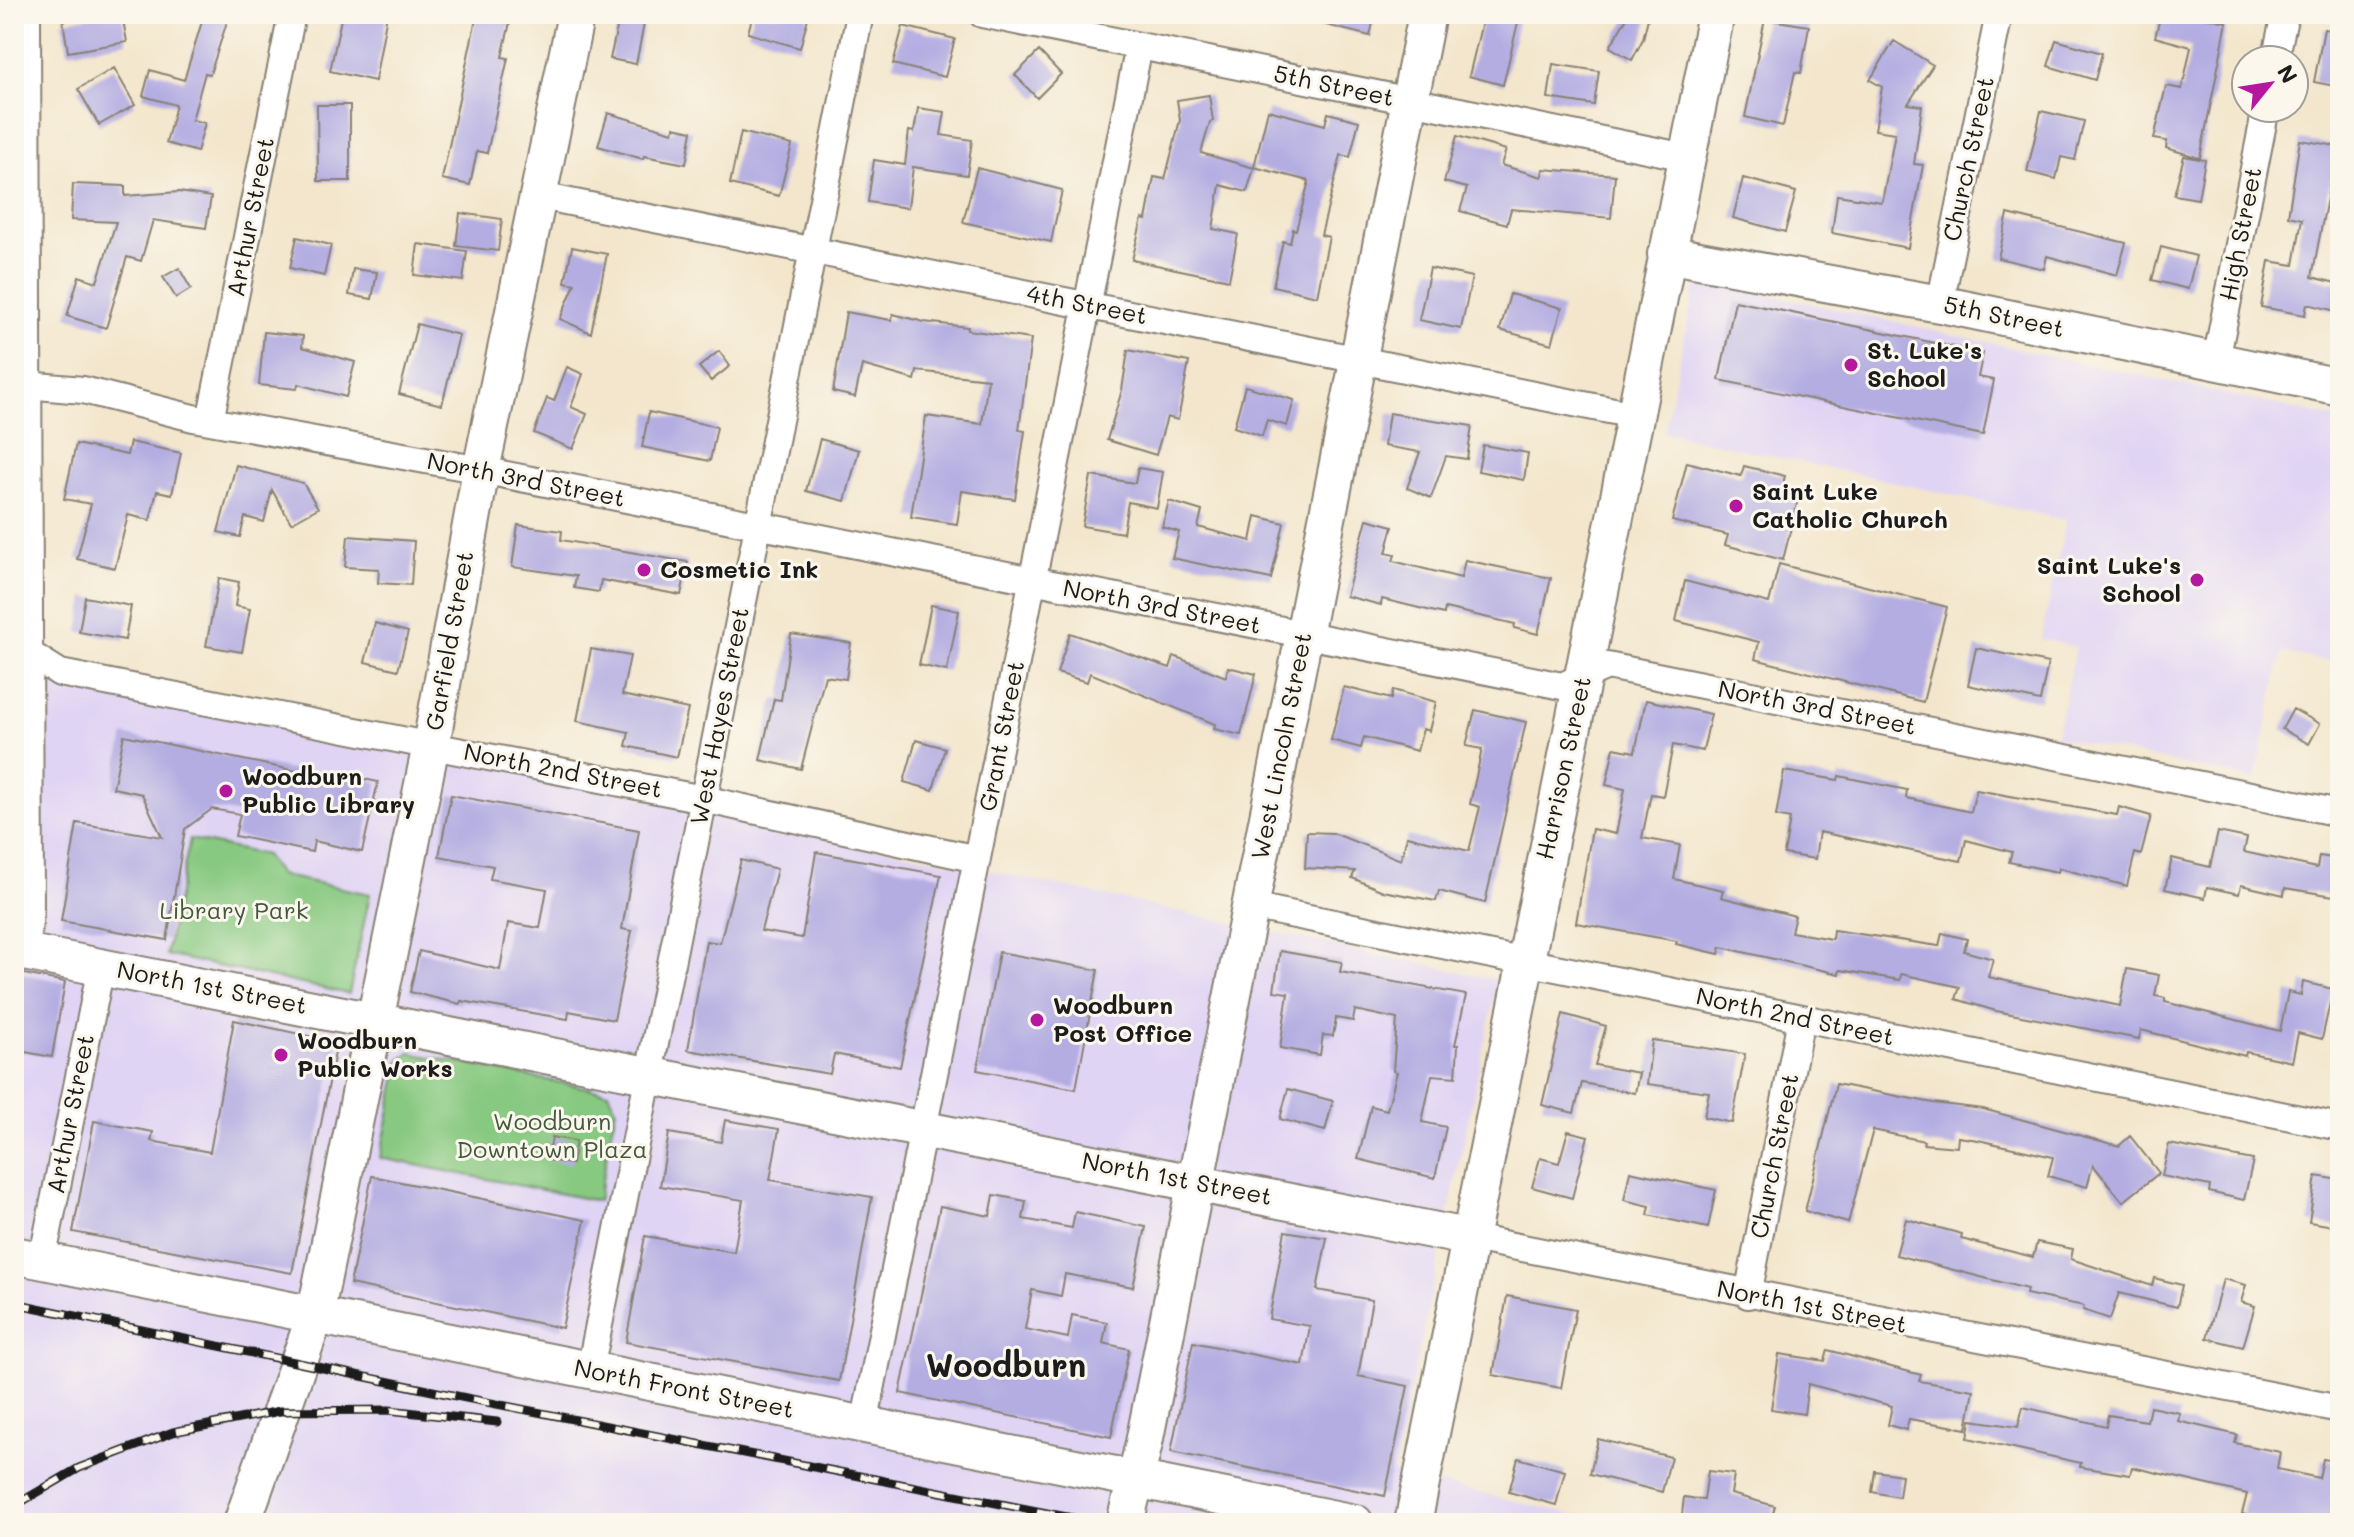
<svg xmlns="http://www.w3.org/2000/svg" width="2354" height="1537" viewBox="0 0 2354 1537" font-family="Mali,sans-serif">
<rect width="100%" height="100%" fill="#fbf7ec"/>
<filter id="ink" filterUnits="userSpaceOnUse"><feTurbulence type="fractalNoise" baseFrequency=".0125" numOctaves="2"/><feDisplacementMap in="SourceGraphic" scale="16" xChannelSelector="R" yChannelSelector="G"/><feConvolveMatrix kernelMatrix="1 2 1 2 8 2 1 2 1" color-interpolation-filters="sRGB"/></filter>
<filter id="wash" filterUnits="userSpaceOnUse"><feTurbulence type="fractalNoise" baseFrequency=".006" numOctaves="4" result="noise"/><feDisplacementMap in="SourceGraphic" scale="32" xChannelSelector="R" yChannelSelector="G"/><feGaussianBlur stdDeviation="1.8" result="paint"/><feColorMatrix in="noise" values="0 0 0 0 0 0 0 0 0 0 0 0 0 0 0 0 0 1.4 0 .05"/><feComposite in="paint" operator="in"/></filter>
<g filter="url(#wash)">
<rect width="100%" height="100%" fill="#f3e6cc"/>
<path fill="#e0d4f4" d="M1697,279L2340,419V664L2282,652L2255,780L2056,737L2076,647L2041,639L2066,520L1664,432Z
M14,662L1498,980L1393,1473L1609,1523H14Z"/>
<path fill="#88c981" stroke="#52724e" stroke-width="2" d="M190,839L265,855L279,875L370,894L349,994L166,955Z
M410,1053L608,1092L616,1108L598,1201L380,1158L400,1060Z"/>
<g id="blocks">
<path fill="#b4ade2" d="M105,14H122L127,42L68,52L63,21Z
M342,14H387L375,81L330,71Z
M477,14H512L502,57L508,58L487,153L477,151L470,185L442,179Z
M620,14H646L636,64L610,59Z
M753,14H809L800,48L748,33Z
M1310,14H1375L1370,36L1310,21Z
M1484,14H1520L1503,85L1469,76Z
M1629,14H1649L1643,39L1632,60L1610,47Z
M2161,14H2192L2227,22L2200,158L2166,148L2167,141L2154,139L2166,86L2182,89L2191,47L2155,37Z
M204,15L227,22L210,74L205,73L192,120L205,123L197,152L166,143L176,105L143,96L150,70L184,80Z
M1765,19L1809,26L1801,73L1795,72L1783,126L1745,117Z
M903,26L955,39L945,77L893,64Z
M2324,29L2340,32V87L2314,82Z
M2056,40L2102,53L2095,80L2048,66Z
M1894,41L1933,65L1908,104L1922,106L1914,164L1923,165L1908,248L1832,233L1837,195L1882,202L1895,133L1875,130L1882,87L1870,80Z
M1039,51L1061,74L1037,98L1015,75Z
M1553,64L1599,71L1594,105L1548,98Z
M114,68L135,105L99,125L78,89Z
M1209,95L1213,121L1210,122L1201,153L1254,168L1247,192L1220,185L1213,229L1238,234L1229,280L1132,260L1142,219L1146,220L1154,177L1165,179L1180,120L1177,100Z
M317,105H350V181H318Z
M918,108L945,112L941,135L972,140L967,175L913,167L908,208L868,202L874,160L905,165L909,131L914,132Z
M1268,110L1325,125L1328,113L1359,121L1350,157L1341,155L1321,235L1329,237L1317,296L1273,286L1283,241L1290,243L1293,229L1296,230L1309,181L1254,167Z
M2041,111L2084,121L2075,160L2061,157L2056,179L2027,172Z
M608,113L673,132L674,127L692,131L686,164L644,156L643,159L598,146Z
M741,132L792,145L779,196L730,184Z
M1457,136L1506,150L1501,165L1542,177L1543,169L1615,175L1611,218L1511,209L1507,224L1460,211L1467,188L1444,182Z
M2300,140L2337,146L2312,277L2340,284V312L2307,304L2305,315L2261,307L2269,261L2294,265L2302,219L2288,216Z
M2184,156L2205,160L2198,199L2174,195Z
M977,168L1062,190L1051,242L963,222Z
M1743,178L1796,192L1785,232L1733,218Z
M73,184L125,186V196L179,192L211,197L206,228L153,220L141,261L127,257L106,328L67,316L79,276L97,282L116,222L71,220Z
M460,213L502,219L498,251L456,246Z
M2008,214L2126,243L2117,275L2047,256L2044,269L1998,258Z
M297,237L331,245L324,276L290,268Z
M418,244L467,251L463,281L414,275Z
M572,247L607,254L591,333L560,319L575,284L565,282Z
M2161,247L2196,256L2188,289L2152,280Z
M179,268L191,289L176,298L163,277Z
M1430,268L1472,277L1461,329L1419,320Z
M353,269L377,272L372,299L349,295Z
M1510,294L1562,308L1552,344L1500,330Z
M1735,301L1983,353L1978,377L1994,380L1983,435L1719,380Z
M846,312L891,320L893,314L924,322L968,327L967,330L1031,339L1019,430L1025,431L1015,499L962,491L957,524L911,517L926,416L982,424L988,379L917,371L915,380L862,365L855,397L833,392Z
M417,324L459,335L442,405L399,394Z
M264,332L303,336L302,347L355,362L346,397L298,384L297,389L259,385Z
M1128,350L1189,362L1178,420L1167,417L1156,455L1107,440L1122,390Z
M719,351L730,366L711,381L699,367Z
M567,367L583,374L571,407L587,414L573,449L534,433L547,398L554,401Z
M1245,386L1294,400L1287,426L1267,420L1262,436L1234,427Z
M649,412L717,427L710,461L642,447Z
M1389,413L1472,426L1467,459L1446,456L1431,498L1407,488L1420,452L1384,446Z
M820,439L859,450L845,501L806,491Z
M130,442L181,453L172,494L157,491L150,520L128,515L115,568L77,559L91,504L64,499L76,444L127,455Z
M1483,445L1528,453L1524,480L1478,471Z
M1687,462L1741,476L1744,466L1785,476L1782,487L1800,491L1783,560L1725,545L1728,535L1672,521Z
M236,465L303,483L318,508L291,523L272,490L264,522L245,517L240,537L218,532Z
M1138,468L1163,472L1157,508L1128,502L1123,533L1082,526L1091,476L1135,483Z
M1169,501L1202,511L1198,527L1251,541L1256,516L1284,523L1271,579L1172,558L1179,532L1162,527Z
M1367,519L1393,526L1386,553L1395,555L1393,561L1461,578L1465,560L1551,578L1538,634L1514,628L1515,624L1445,608L1444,614L1382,599L1381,605L1346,596Z
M518,525L562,531L561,540L688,562L681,595L601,580L599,592L574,588L576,576L512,567Z
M348,536L414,541L411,585L378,583L379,569L345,567Z
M1779,564L1947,607L1923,702L1755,659L1759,642L1676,621L1685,581L1769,603Z
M219,578L239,582L235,606L250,609L242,652L206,646Z
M85,597L131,606L125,640L79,632Z
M931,605L959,611L947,671L919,665Z
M375,623L408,632L398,670L365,662Z
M1070,633L1170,668L1174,656L1226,677L1228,667L1256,674L1241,735L1214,729L1215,724L1090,673L1087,682L1057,673Z
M791,634L851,643L846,679L825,676L801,769L760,760L774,699L781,700Z
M1976,648L2048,663L2040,701L1968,685Z
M591,649L630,656L622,695L688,709L677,757L626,746L629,732L577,721Z
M1344,687L1391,699L1393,690L1436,702L1429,731L1423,729L1417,751L1364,737L1361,748L1331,740Z
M1646,700L1711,714L1703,751L1673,745L1663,796L1651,794L1642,838L1680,845L1674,879L1723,890L1721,897L1795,916L1791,932L1832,939L1833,930L1939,946L1942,933L1967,939L1964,951L1993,959L1988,977L2120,1006L2127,969L2159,975L2155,996L2165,998V1002L2280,1031L2288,992L2301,995L2303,982L2333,989L2322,1039L2298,1033L2292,1062L2246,1052L2245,1056L2141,1030L2139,1039L1996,1011L1956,999L1960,987L1901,974L1900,980L1840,970L1839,974L1721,947L1719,954L1676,944L1677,941L1576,923L1592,829L1616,834L1625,789L1606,785L1614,748L1635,752Z
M2293,709L2320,724L2309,744L2282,729Z
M1475,710L1526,722L1485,903L1439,891L1436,901L1383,891L1352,878L1355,871L1305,868L1307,832L1333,833L1401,860L1407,836L1469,851L1480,807L1470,804L1482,749L1466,746Z
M124,735L335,779L336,773L378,782L362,852L314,841L312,852L235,836L240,814L212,809L185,829L167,940L61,921L77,823L162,837L142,794L113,788Z
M916,740L945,748L933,790L904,782Z
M1784,771L1838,780L1839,776L1907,790L1906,798L1971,812L1976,790L2117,815L2119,807L2151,816L2141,855L2135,853L2127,886L2059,868L2058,872L2009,862L2012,852L1966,840L1961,861L1819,832L1815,859L1784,854L1790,819L1776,816Z
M451,795L639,830L622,929L632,931L614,1020L569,1011L568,1019L461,1001L460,1004L410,992L419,951L500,970L508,923L540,928L547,889L490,879L493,866L439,856Z
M2218,832L2247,838L2244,852L2317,868L2319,856L2340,859V897L2285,888L2284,895L2241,885L2239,894L2207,887L2205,898L2165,889L2172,858L2210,867Z
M816,852L941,875L900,1067L834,1054L830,1074L688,1050L706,941L720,943L741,860L777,869L761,931L802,938Z
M1280,951L1342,962L1340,972L1466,995L1455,1045H1458L1456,1077L1432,1075L1422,1122L1446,1127L1435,1178L1358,1159L1371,1106L1387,1110L1397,1072L1393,1071L1397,1019L1355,1010L1353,1021L1336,1018L1333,1036L1323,1035L1320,1055L1280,1048L1288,993L1274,991Z
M999,952L1098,970L1076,1089L977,1070Z
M14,972L65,982L52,1057L14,1050Z
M1563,1014L1606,1026L1595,1065L1639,1073L1635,1093L1582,1083L1574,1113L1542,1105Z
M234,1020L337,1042L292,1273L73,1232L94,1121L153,1132L151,1141L210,1152Z
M1652,1040L1745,1054L1732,1123L1704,1117L1709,1092L1647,1084Z
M1836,1084L1933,1103L1983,1109L2119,1146L2130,1136L2159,1173L2123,1202L2093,1165L2087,1187L2048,1176L2053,1157L1978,1140L1958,1137L1957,1147L1923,1144L1924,1141L1873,1130L1848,1223L1805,1211Z
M1288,1089L1333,1101L1325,1131L1280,1119Z
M725,1120L779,1129L770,1180L872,1197L839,1381L626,1342L645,1236L734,1252L743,1200L660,1186L669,1133L721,1142Z
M1568,1131L1588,1136L1572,1198L1532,1187L1540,1158L1559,1163Z
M552,1137L576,1141L572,1164L548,1160Z
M2169,1144L2253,1160L2244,1200L2209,1192L2210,1186L2162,1176Z
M1630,1171L1716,1190L1708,1228L1648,1215L1650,1206L1624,1200Z
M372,1176L585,1220L562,1328L350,1284Z
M2316,1176L2340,1180V1227L2309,1222Z
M994,1195L1026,1201L1023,1219L1072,1228L1075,1212L1146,1227L1133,1287L1065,1274L1061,1296L1032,1290L1025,1329L1068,1338L1072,1315L1107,1322L1103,1343L1129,1349L1111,1437L900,1393L940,1206L990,1216Z
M1906,1219L1962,1234L1961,1239L2033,1257L2037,1242L2073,1249L2071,1259L2152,1286L2154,1278L2182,1285L2177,1307L2119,1293L2110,1319L2083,1310L2084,1306L2026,1294L2027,1289L1896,1255Z
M1285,1231L1327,1238L1317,1290L1372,1300L1358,1376L1408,1386L1385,1496L1171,1452L1193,1342L1303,1365L1310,1326L1269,1319Z
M2223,1279L2246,1285L2241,1302L2255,1306L2243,1347L2207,1338Z
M1507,1296L1576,1309L1561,1388L1493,1375Z
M1828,1350L1921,1375L1919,1381L1974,1390L1967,1429L1909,1419L1906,1430L1888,1425L1892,1406L1808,1384L1804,1414L1771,1409L1779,1354L1825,1361Z
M2023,1407L2106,1426L2108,1415L2147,1421L2150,1407L2180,1413L2178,1421L2237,1435L2235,1443L2280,1452L2277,1469L2319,1478L2323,1459L2340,1462V1492L2334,1523H2280L2242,1514L2247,1494L2132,1467L2130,1475L2080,1467L2081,1463L1968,1438L1971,1420L2018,1427Z
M1598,1439L1671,1457L1662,1492L1590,1474Z
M1518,1458L1565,1471L1556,1505L1509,1492Z
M1708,1471L1734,1474L1731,1494L1775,1506L1770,1523H1681L1684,1497L1704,1500Z
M1875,1471L1902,1475L1899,1497L1872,1492Z"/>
</g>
</g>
<g filter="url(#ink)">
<use href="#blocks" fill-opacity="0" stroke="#888174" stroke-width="2"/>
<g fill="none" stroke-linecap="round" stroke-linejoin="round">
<g stroke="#888174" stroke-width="30">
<path id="street" d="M982,14L1686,157
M2275,60L2285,14
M540,196L1634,415
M1940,304L1999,14
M2216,361L2266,108
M26,385L83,390L193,418L481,470L1562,686L1607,666L2340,813
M210,421L292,14
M14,644L60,673L703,799L977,859
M1250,906L2340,1127
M25,952L30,914L27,14
M1472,1238L2340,1409
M42,1261L101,967
M1748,1295L1801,1018
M590,1370L860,14
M864,1425L1139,46"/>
</g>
<g stroke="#888174" stroke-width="40">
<path id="secondary" d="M1666,254L1940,304L2340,387
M14,950L1472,1238
M14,1255L1355,1523
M242,1523L315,1316L431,745L481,470L576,14
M1125,1523L1144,1443L1427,14
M1413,1523L1716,14"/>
</g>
<use href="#street" stroke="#fff" stroke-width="26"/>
<use href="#secondary" stroke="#fff" stroke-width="36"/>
<g stroke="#1c1c1c" stroke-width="9">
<path id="rail" d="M14,1303L466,1398L1097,1523
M14,1506L79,1468L173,1432L280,1411L389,1410L497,1422"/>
</g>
<use href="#rail" stroke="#fbf7ec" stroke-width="6" stroke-dasharray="18" stroke-linecap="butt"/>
</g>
</g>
<g fill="#b5179e" stroke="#fbf7ec" stroke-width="3">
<circle cx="1851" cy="365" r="8"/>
<circle cx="1736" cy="506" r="8"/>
<circle cx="644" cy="570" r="8"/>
<circle cx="2197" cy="580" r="8"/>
<circle cx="226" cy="791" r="8"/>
<circle cx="1037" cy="1020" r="8"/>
<circle cx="281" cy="1055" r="8"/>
</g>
<g text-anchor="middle" stroke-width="6" stroke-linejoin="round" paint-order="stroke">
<g font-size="24" fill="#1c1c1c" stroke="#fbf7ec">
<text transform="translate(1334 86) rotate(12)" y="8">5th Street</text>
<text transform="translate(1969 159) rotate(-78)" y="8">Church Street</text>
<text transform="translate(251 217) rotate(-79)" y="8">Arthur Street</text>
<text transform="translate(2241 234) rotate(-79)" y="8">High Street</text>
<text transform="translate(1087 305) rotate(11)" y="8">4th Street</text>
<text transform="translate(2004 317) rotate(12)" y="8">5th Street</text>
<text transform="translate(526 480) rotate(11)" y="8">North 3rd Street</text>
<text transform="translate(1162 607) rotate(11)" y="8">North 3rd Street</text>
<text transform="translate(450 641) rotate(-80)" y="8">Garfield Street</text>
<text transform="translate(1817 708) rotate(11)" y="8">North 3rd Street</text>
<text transform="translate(720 716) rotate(-79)" y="8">West Hayes Street</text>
<text transform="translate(1002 736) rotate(-79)" y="8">Grant Street</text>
<text transform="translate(1282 746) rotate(-79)" y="8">West Lincoln Street</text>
<text transform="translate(1564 768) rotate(-78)" y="8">Harrison Street</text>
<text transform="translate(563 771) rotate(11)" y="8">North 2nd Street</text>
<text transform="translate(212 988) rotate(11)" y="8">North 1st Street</text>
<text transform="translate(1795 1017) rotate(12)" y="8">North 2nd Street</text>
<text transform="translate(71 1114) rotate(-79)" y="8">Arthur Street</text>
<text transform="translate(1775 1156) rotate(-79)" y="8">Church Street</text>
<text transform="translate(1177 1179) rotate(11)" y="8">North 1st Street</text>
<text transform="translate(1812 1307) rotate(11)" y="8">North 1st Street</text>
<text transform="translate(684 1389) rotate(11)" y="8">North Front Street</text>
</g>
<g font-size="24" font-weight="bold" fill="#1c1c1c" stroke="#fbf7ec" text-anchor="start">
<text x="1867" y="359">St. Luke's<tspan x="1867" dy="28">School</tspan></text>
<text x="1752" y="500">Saint Luke<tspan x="1752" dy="28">Catholic Church</tspan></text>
<text x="2181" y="574" text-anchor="end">Saint Luke's<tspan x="2181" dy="28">School</tspan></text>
<text x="660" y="578">Cosmetic Ink</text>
<text x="242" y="785">Woodburn<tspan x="242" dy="28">Public Library</tspan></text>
<text x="1053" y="1014">Woodburn<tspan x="1053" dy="28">Post Office</tspan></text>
<text x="297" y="1049">Woodburn<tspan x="297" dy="28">Public Works</tspan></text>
</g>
<g font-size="24" fill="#42593f" stroke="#fbf7ec">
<text x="234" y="919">Library Park</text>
<text x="552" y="1130">Woodburn<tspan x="552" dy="28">Downtown Plaza</tspan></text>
</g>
<g font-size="32" font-weight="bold" fill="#1c1c1c" stroke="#fbf7ec">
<text x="1006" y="1377">Woodburn</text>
</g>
</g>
<rect width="2354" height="1537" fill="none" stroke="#fbf7ec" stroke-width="48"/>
<g transform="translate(2270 84) rotate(60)"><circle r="38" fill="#fbf7ec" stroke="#a29f99" stroke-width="2"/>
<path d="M0-6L14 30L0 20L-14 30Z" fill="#b5179e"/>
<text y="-12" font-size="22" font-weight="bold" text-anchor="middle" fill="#1c1c1c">N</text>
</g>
</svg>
